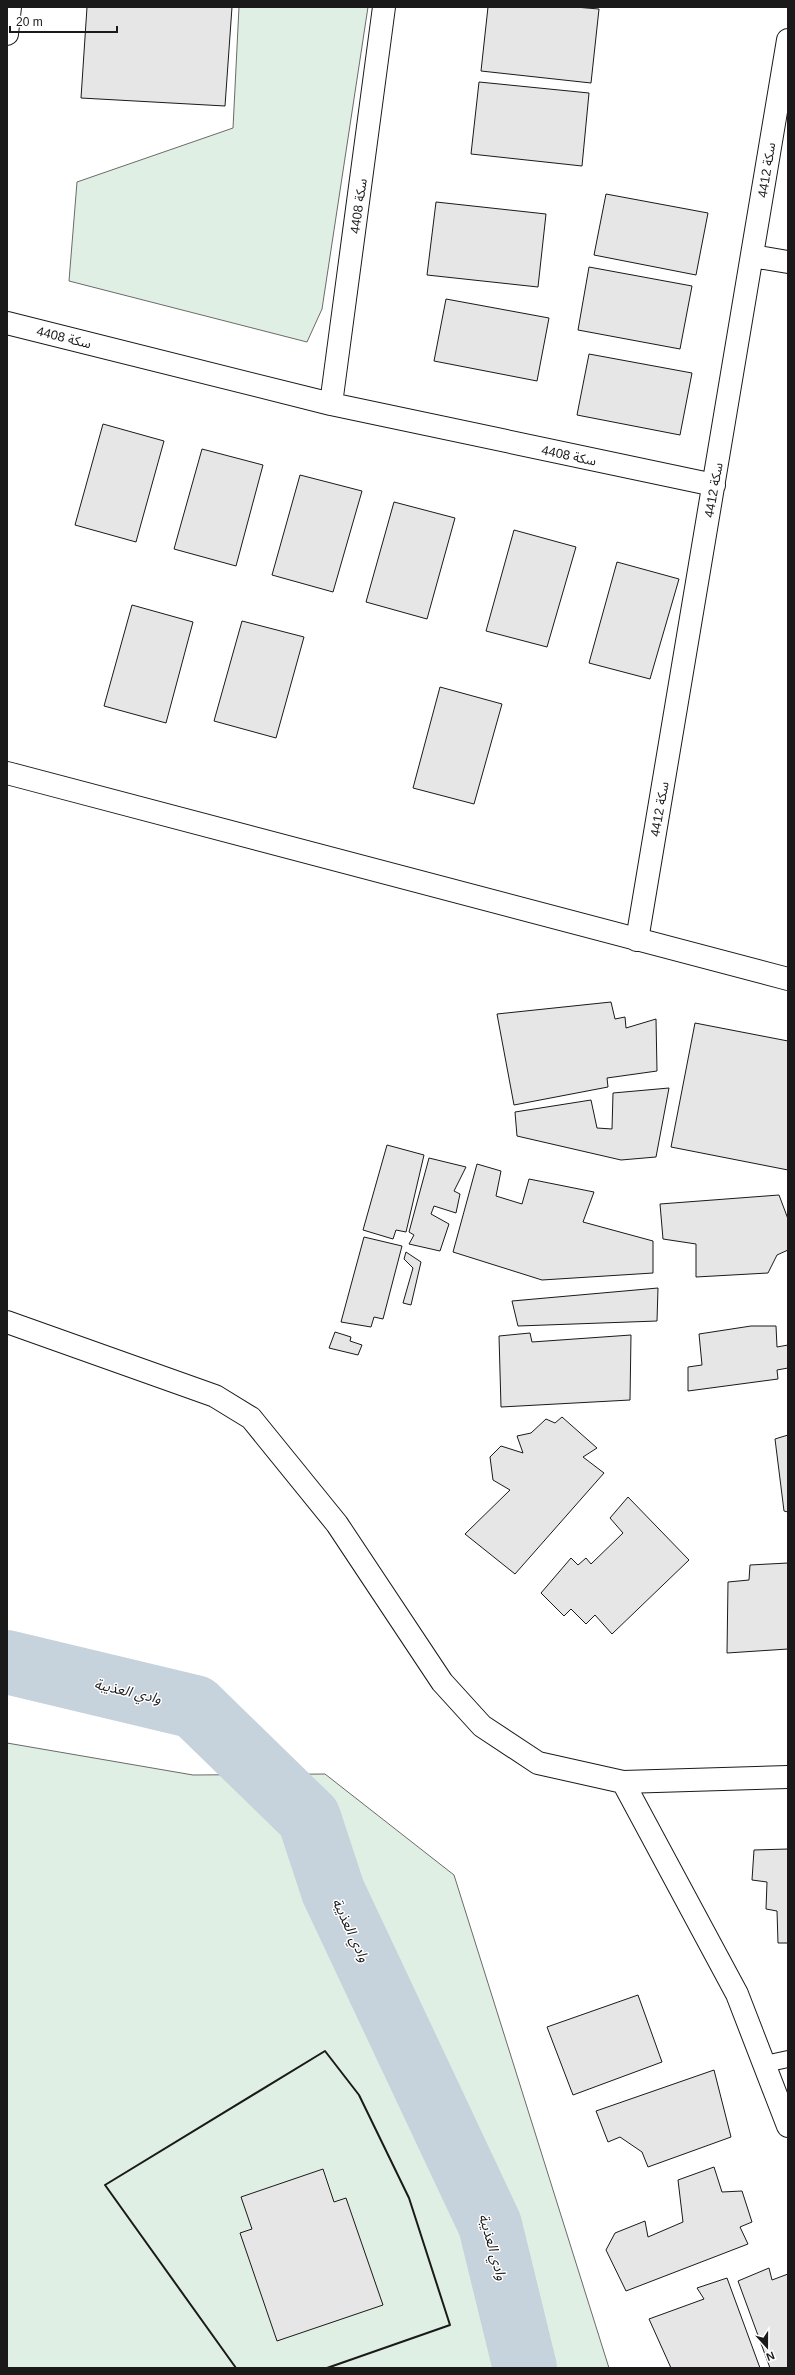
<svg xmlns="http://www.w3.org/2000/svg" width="795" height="2375" viewBox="0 0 795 2375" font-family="Helvetica,'Noto Sans Arabic',sans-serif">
<rect width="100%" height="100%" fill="#fff"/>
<path fill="#e0efe3" stroke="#6a6a6a" d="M239,7H368L322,309L307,342L69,281L77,182L233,128Z
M7,1743L193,1775L325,1774L454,1875L609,2368H7Z"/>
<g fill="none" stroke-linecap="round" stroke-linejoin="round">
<path stroke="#c6d2dc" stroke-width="64" d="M7,1662L195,1707L309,1818L333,1891L490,2225L525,2368"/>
</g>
<path fill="#e6e6e6" stroke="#1a1a1a" d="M87,7H232L225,106L81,98Z
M488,7H575L599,9L591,83L481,71Z
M479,82L589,93L582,166L471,154Z
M606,194L708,213L696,275L594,255Z
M436,202L546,214L538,287L427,275Z
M589,267L692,286L680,349L578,330Z
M446,299L549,318L537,381L434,361Z
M589,354L692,373L680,435L577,415Z
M103,424L164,441L136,542L75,525Z
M202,449L263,465L236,566L174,549Z
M300,475L362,491L333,592L272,575Z
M394,502L455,518L427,619L366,602Z
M514,530L576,547L547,647L486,631Z
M617,562L679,579L650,679L589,663Z
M132,605L193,622L166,723L104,706Z
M242,621L304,637L276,738L214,721Z
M440,687L502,704L474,804L413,788Z
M611,1002L615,1019L625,1017L626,1028L656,1019L657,1071L607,1078L608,1087L514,1105L497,1014Z
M695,1023L788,1041V1170L671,1147Z
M669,1088L656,1157L621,1160L517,1136L515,1112L591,1100L597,1128L612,1129L613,1093Z
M387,1145L424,1155L406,1232L396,1230L393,1239L363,1230Z
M429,1158L466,1167L454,1191L460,1194L456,1213L434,1206L431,1214L449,1224L440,1251L409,1244L414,1235L409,1232Z
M477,1164L501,1171L496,1196L522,1204L529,1179L594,1192L583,1222L653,1241V1273L542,1280L453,1252Z
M779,1195L788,1219V1250L777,1255L768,1273L696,1277V1244L663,1239L660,1204Z
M364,1237L402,1246L383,1319L374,1317L371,1327L341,1322Z
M406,1252L421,1262L411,1305L403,1303L413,1268L404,1259Z
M658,1288L657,1321L518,1326L512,1301Z
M751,1326H776L777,1347L788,1345V1368L777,1370L778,1379L688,1391V1367L702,1365L699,1334Z
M335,1332L351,1337L350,1341L362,1345L358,1355L329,1348Z
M530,1333L532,1342L631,1335L630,1400L501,1407L499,1336Z
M562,1417L597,1448L583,1457L604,1473L515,1574L465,1534L510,1490L493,1480L490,1457L501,1446L523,1453L517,1436L531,1433L546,1419L555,1423Z
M788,1435V1512L784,1511L775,1439Z
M628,1497L689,1560L612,1634L595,1615L586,1624L571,1609L564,1616L541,1593L571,1558L578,1565L586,1558L591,1564L623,1533L610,1518Z
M788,1563V1649L727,1653L728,1582L749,1580L750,1565Z
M788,1849V1943H778L777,1911L766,1909L767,1882L752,1880L754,1850Z
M638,1995L662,2062L573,2095L547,2027Z
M714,2070L731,2137L648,2167L642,2152L620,2137L608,2142L596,2111Z
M714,2167L722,2192L742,2191L752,2222L740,2227L748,2244L626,2291L606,2250L615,2233L645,2221L648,2237L683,2222L678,2180Z
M323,2169L334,2202L346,2198L383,2305L277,2341L240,2233L252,2229L241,2197Z
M769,2268L772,2280L788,2274V2368H770L738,2281Z
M727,2278L760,2368H671L649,2319L704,2299L697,2288Z"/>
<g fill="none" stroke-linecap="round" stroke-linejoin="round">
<g stroke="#1a1a1a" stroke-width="18">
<path id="lane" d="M765,2064L788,2059"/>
</g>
<g stroke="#1a1a1a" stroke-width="24">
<path id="street" d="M7,34L10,7
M752,256L788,262
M7,323L331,404L714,485
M331,404L384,7
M637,940L788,40
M7,1322L215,1396L251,1418L337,1524L442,1682L482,1726L538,1763L623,1782L788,1777
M623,1782L737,1994L788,2126"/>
</g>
<g stroke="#1a1a1a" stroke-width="24">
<path id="secondary" d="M7,773L788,979"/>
</g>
<use href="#lane" stroke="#fff" stroke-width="16"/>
<use href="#street" stroke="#fff" stroke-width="22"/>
<use href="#secondary" stroke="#fff" stroke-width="22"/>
<path stroke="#1a1a1a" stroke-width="2" d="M236,2368L105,2185L325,2051L359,2095L409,2198L450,2325L327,2368"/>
</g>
<g text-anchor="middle" stroke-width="3" stroke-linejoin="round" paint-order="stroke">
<g font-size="13" fill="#1a1a1a" stroke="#fff">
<text transform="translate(766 170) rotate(-81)" y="5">سكة 4412</text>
<text transform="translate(358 206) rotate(-82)" y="5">سكة 4408</text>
<text transform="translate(64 337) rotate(14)" y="5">سكة 4408</text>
<text transform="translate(569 455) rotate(12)" y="5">سكة 4408</text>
<text transform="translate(713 490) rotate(-80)" y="5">سكة 4412</text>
<text transform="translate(659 809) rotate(-80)" y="5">سكة 4412</text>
</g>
<g font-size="14" font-style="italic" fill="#1a1a1a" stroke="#fff">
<text transform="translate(128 1691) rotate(13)" y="5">وادي العذيبة</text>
<text transform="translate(351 1930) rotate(65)" y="5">وادي العذيبة</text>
<text transform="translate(493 2247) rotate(74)" y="5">وادي العذيبة</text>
</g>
</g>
<rect width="795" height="2375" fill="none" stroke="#1a1a1a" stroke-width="16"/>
<g transform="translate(767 2347) rotate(159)" stroke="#ffffff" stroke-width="3" paint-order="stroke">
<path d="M0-3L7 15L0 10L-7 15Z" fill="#1a1a1a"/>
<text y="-6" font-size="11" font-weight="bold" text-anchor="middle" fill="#1a1a1a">N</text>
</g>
<path d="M10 26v6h107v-6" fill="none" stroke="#1a1a1a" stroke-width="2"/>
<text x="16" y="26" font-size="12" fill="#1a1a1a" stroke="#ffffff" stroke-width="3" paint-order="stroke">20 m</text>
</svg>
